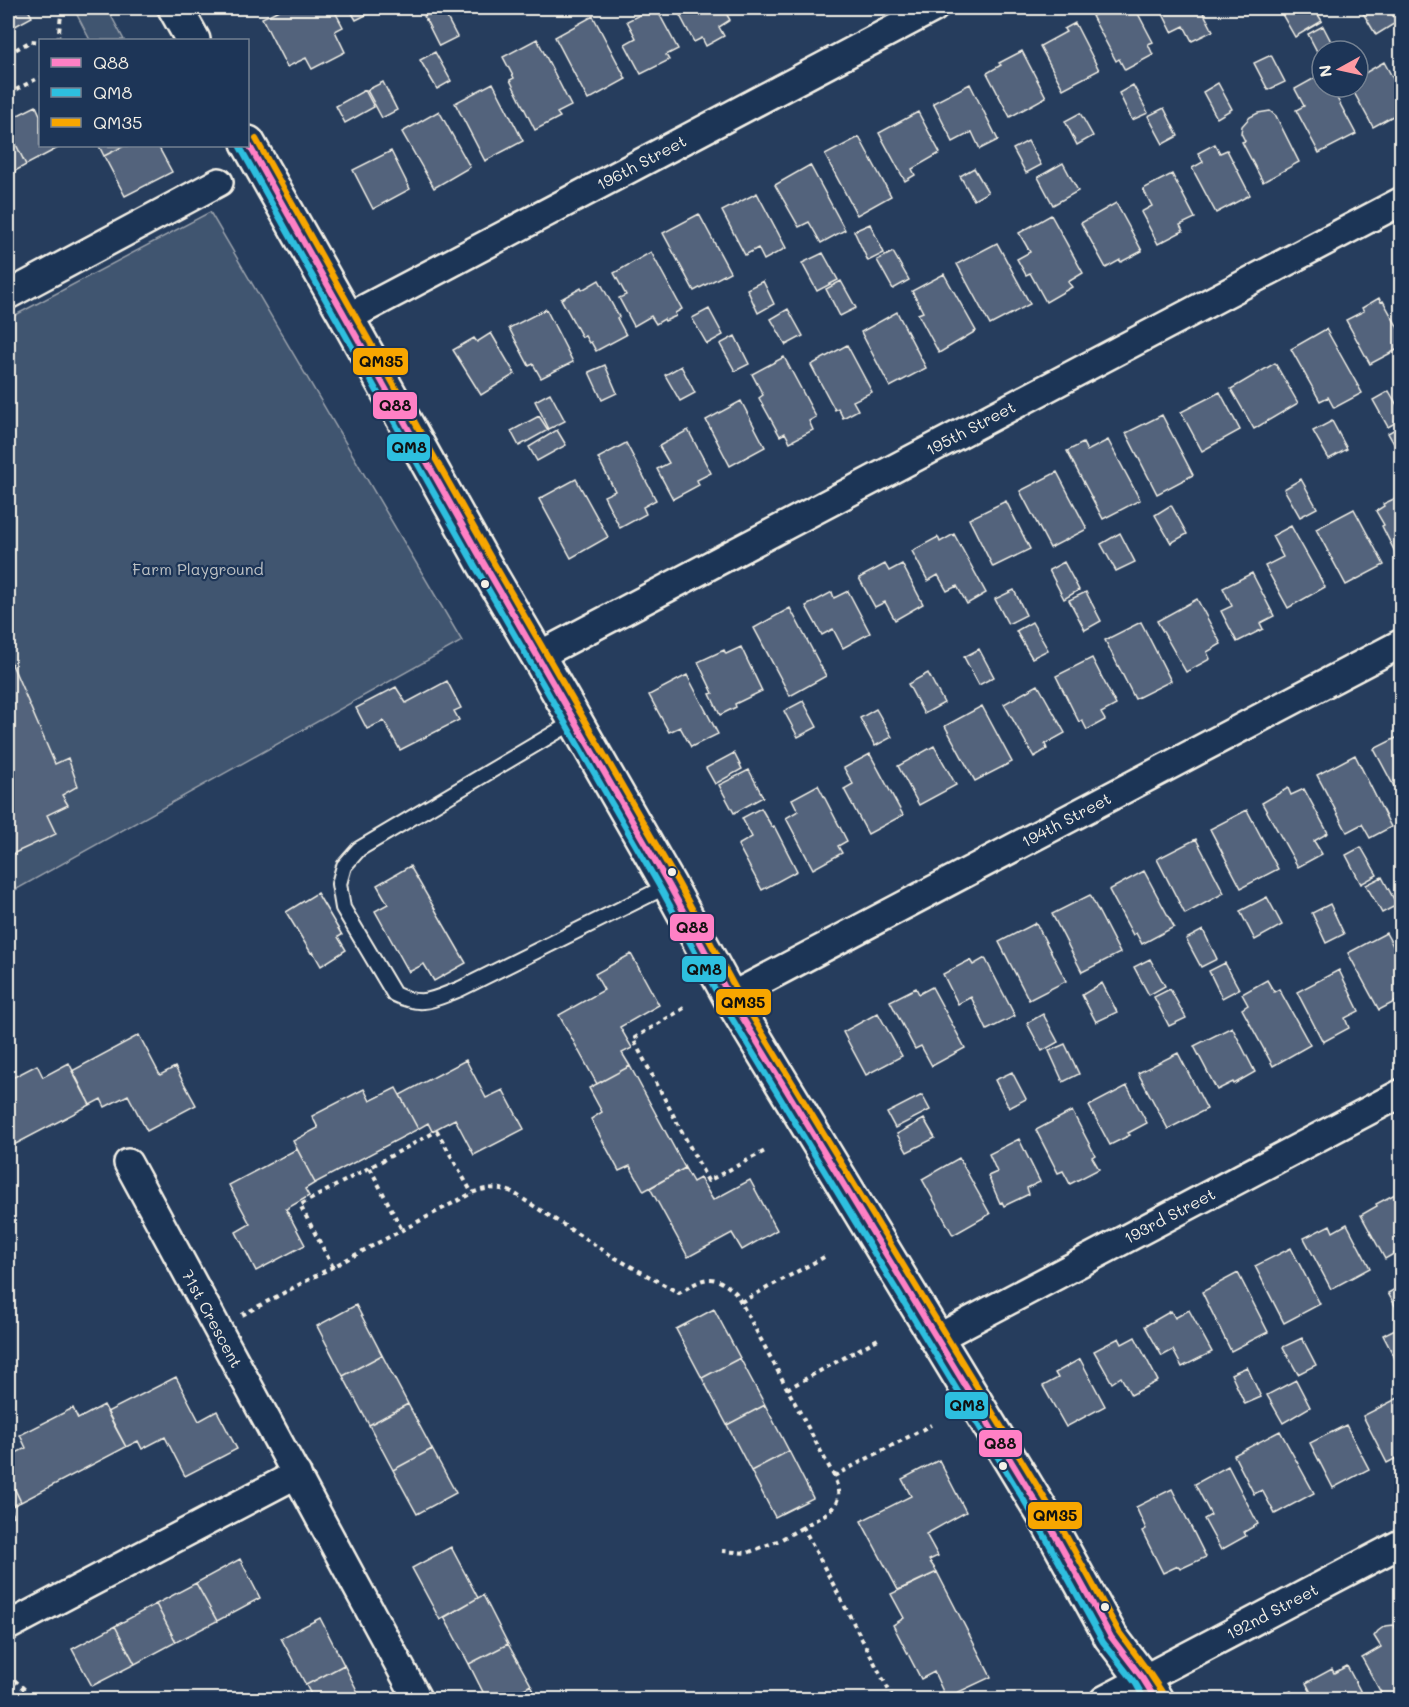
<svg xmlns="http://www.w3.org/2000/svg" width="1409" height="1707" viewBox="0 0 1409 1707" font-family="Mali,sans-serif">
<rect width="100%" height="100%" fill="#263d5d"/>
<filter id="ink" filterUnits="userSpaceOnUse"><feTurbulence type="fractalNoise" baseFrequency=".0167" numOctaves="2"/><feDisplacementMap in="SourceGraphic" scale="12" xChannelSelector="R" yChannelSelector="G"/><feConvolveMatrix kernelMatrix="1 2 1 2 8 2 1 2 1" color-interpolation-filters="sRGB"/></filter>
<g filter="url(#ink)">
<path fill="#40546f" stroke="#9aa2ac" stroke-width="1.5" d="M78,8H107L124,40H90L75,11Z
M210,212L462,641L8,894V319Z"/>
<path fill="#52647b" stroke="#f4f1e8" stroke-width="1.5" d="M8,8H27L32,17L8,30Z
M283,8H333L343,27L335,31L345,52L312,69L306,58L287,67L262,18Z
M349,8H380L356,20Z
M442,8L457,37L439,46L424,16Z
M654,8H656L678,49L666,55L669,60L641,74L625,44L636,38L627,21Z
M676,8H723L730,20L719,27L724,36L706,46L702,38L694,42Z
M744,8H757L747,13Z
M1107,8H1135L1153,42L1148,44L1153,55L1125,70L1119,59L1116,61L1092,16Z
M1160,8H1201L1213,31L1192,41L1184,26L1172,32Z
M1240,8H1254L1243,13Z
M1281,8H1314L1322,21L1295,37L1279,9Z
M1360,8H1388L1397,22L1376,35Z
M593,16L626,79L588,100L555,37Z
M1075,23L1099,70L1063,89L1040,46L1066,32L1064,29Z
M1323,26L1336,51H1322V61L1308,34Z
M537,39L571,106L557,113L560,117L535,130L510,80L514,78L503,57Z
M1022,51L1046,97L1010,117L987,73L1001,65L999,63Z
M435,52L451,81L437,89L420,60Z
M1271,55L1285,82L1268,90L1254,63Z
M1384,62L1402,95V111L1373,127L1351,87H1358V77Z
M1322,74V87H1331L1356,134L1319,153L1296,110L1304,106L1295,89Z
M383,82L397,110L382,118L367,90Z
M493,83L523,141L485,161L455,103Z
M1218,83L1232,109L1217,118L1203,92Z
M970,84L998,140L980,149L972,132L953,142L933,103Z
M1133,85L1148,113L1132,120L1119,93Z
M365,90L374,107L345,123L336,106Z
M36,106L40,115V146H56L58,148L26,165L8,128V120Z
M1164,108L1178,136L1163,144L1148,116Z
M439,111L470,167L434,188L402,132Z
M1270,111L1276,116L1299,162L1263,182L1242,142L1245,141L1241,133L1242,126L1250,117L1258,113Z
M918,112L940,153L912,169L915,175L905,181L879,133Z
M1080,113L1093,136L1077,145L1065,121Z
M8,128L26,165L8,175Z
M859,137L891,196L857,215L825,155Z
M1028,141L1041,165L1026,173L1013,149Z
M1215,144L1220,153L1227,150L1250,195L1216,213L1192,168L1203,162L1198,153Z
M99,146H124L104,156Z
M124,146H158L172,172L125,196L104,156Z
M391,151L410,189L373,209L353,170Z
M1063,163L1078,191L1053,205L1038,177Z
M810,165L845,230L821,243L809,222L799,227L775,185Z
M974,168L988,192L974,200L960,176Z
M1172,174L1195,218L1180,225L1183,231L1158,244L1141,212L1152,206L1143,189Z
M757,193L786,248L764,260L758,248L745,255L722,211Z
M1116,203L1142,251L1121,262L1120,260L1106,268L1081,223Z
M699,214L730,272L694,291L663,233Z
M1051,215L1083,273L1068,282L1072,287L1046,302L1030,273L1026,275L1017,259L1030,252L1019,233Z
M870,224L884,253L868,261L854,231Z
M997,243L1030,304L990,325L957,264Z
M651,252L682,309L675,313L676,316L665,321L664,319L656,324L651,316L634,326L619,298L626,295L614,273Z
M893,252L909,280L893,289L877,260Z
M823,253L838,280L817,291L802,263Z
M944,274L976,331L939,353L918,314L923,312L912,291Z
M599,280L619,317L617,318L626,335L596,351L591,342L589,343L585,336L582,337L561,299L581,288L582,290Z
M763,281L774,304L758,313L747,289Z
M841,281L856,308L840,316L826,289Z
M1379,298L1381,302L1383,301L1402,335V347L1370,364L1346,320L1364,311L1362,308Z
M546,309L573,362L541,378L533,364L529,366L509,328Z
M709,309L723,335L707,344L692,318Z
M788,309L803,336L786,345L771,319Z
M897,312L926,368L890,387L861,332Z
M1326,329L1362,393L1334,408L1328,397L1320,401L1291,349Z
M491,333L515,374L481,395L453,350L474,338L477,342Z
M735,336L749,364L735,371L720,344Z
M847,345L872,392L853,401L858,410L843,418L838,408L835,410L811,365Z
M784,357L816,417L809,421L813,430L790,442L785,433L780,436L759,398L763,395L752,374Z
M1275,363L1298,403L1254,429L1231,389Z
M605,365L617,393L602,400L589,372Z
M681,366L695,393L680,401L665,375Z
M1389,391L1402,414V419L1388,427L1373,400Z
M1220,392L1240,430L1202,451L1181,412Z
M550,393L565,421L549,429L535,401Z
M741,401L765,447L730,466L706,420Z
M1162,415L1193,475L1157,494L1126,433Z
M539,416L548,430L519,446L511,431Z
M1332,421L1347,449L1329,459L1313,431Z
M1402,425V458L1388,433Z
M557,430L566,445L537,461L529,447Z
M688,430L711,473L697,480L699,485L673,499L657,469L669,463L659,446Z
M1108,440L1140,500L1103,519L1067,451L1083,443L1087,451Z
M626,443L656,500L643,507L646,514L620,528L604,496L615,491L598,458Z
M1057,472L1087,529L1050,548L1020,491Z
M576,479L608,537L571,558L539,499Z
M1301,479L1317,508L1300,517L1284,489Z
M1402,495V554L1397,556L1382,526L1384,525L1376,511L1384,506L1383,504Z
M1006,501L1030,549L993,567L969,519Z
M1171,505L1187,534L1171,543L1155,515Z
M1354,509L1384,565L1346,585L1316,529Z
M1291,526L1325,587L1288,608L1265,566L1283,557L1272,536Z
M1120,533L1135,562L1116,571L1101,544Z
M954,534L986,593L967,604L957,586L947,591L938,575L928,581L912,551L938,537L940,542Z
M1064,562L1079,590L1064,599L1049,570Z
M885,564L889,571L902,564L923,604L895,620L885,602L875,607L859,578Z
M1252,573L1274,616L1260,623L1263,629L1237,642L1221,611L1232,606L1223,588Z
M1014,590L1026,615L1008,624L995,599Z
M848,591L870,633L843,648L833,629L822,635L806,606L832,592L834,598Z
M1086,592L1101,621L1085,630L1069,600Z
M1197,599L1221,644L1207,652L1210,659L1186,672L1157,621Z
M790,608L826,676L790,696L754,628Z
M1032,622L1048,650L1032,658L1016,631Z
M1141,622L1171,681L1135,699L1105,640Z
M741,647L762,691L735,704L736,707L720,715L710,694L713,693L698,662L724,650L726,654Z
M979,649L994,677L979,685L964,657Z
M8,655L55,764L68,758L78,786L62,795L68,805L47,815L56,834L8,856Z
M1092,658L1116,705L1101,713L1105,720L1087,730L1082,720L1079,722L1056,676Z
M928,673L944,703L924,714L908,684Z
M687,675L718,734L691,747L680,727L669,732L649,695Z
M447,681L461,708L454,711L459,720L400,750L384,721L367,729L356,708L396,687L406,703Z
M1038,685L1065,733L1045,744L1047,749L1034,757L1004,704Z
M803,701L817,727L798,737L784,711Z
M982,706L1012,762L975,781L945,726Z
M876,709L892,737L875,746L860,718Z
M1402,735V792L1398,794L1374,749Z
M934,746L956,785L919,805L898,766Z
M734,753L742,769L715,784L706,768Z
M870,754L903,815L868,834L844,789L853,784L844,768Z
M1355,755L1391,827L1370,838L1362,824L1347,832L1317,775Z
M749,770L763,797L734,813L719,785Z
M818,785L847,841L838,846L842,853L813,869L786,818L798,811L792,799Z
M1288,788L1291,795L1304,789L1328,833L1314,841L1322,854L1298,867L1262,803Z
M761,808L772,827L774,826L797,871L762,890L738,845L752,837L742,818Z
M1247,810L1278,869L1241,888L1210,829Z
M1196,839L1224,893L1185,914L1157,859Z
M1361,847L1377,875L1361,884L1346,855Z
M410,866L466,963L434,981L424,964L409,972L375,911L388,904L377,885Z
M1144,871L1174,927L1142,944L1136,933L1133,935L1109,890Z
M1382,877L1397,905L1382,913L1366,885Z
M317,893L342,935L338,937L346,950L321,966L313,952L311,953L286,912Z
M1090,895L1120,953L1082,972L1052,914Z
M1267,897L1282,925L1255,940L1240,911Z
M1330,904L1344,934L1326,943L1312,913Z
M1036,923L1066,981L1029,1000L999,942Z
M1203,930L1217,959L1201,967L1186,939Z
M1386,933L1402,962V998L1379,1010L1348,953Z
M631,954L659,1005L620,1027L632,1048L622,1053L630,1066L597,1084L559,1015L604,990L595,974Z
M985,958L1015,1016L987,1030L971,997L958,1004L943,974L970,960L973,965Z
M1150,959L1165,986L1149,995L1134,967Z
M1225,963L1239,989L1222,998L1209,971Z
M1339,970L1359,1011L1345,1018L1349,1028L1323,1042L1297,992Z
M1267,980L1274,992L1279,989L1310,1045L1273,1066L1242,1009L1248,1005L1242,994Z
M1102,983L1117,1012L1096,1022L1082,995Z
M932,987L965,1048L932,1066L921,1046L915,1049L890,1001L916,988L919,994Z
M1170,989L1186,1018L1169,1026L1154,997Z
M878,1013L902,1056L866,1075L843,1032Z
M1043,1014L1058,1042L1042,1051L1027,1023Z
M1232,1027L1255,1072L1234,1084L1233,1082L1217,1090L1194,1046Z
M139,1035L160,1075L175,1067L196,1105L147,1131L128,1095L105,1107L101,1099L90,1105L72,1071Z
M1065,1044L1079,1074L1063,1082L1049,1051Z
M1178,1053L1207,1109L1168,1129L1138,1073Z
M466,1060L486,1098L503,1090L524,1129L474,1155L455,1119L432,1131L428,1123L418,1129L400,1095Z
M69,1063L90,1105L8,1148V1080L37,1065L43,1077Z
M630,1066L685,1168L644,1191L630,1166L619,1171L591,1119L602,1112L589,1088Z
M1012,1072L1026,1099L1009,1108L995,1080Z
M1127,1086L1147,1123L1128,1133L1130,1135L1110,1145L1089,1106Z
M396,1088L418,1129L315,1183L293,1141L318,1128L312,1116L364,1089L370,1101Z
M922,1095L930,1110L895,1128L887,1113Z
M1072,1111L1095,1155L1092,1157L1099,1169L1070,1184L1063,1171L1058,1173L1036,1130Z
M924,1119L935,1138L907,1152L897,1134Z
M1019,1139L1040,1182L1027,1188L1029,1194L1004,1206L1002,1202L1000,1203L988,1176L997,1172L989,1154Z
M297,1149L315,1183L305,1189L309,1196L286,1209L305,1245L256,1271L236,1232L250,1224L229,1185Z
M959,1158L990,1214L953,1235L922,1179Z
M685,1168L693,1182L700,1178L713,1200L750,1180L777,1230L742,1250L732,1233L688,1257L650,1188Z
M1397,1193L1402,1200V1249L1385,1259L1361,1215L1377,1206L1376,1204Z
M1347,1224L1370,1268L1331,1289L1304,1238L1330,1225L1333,1232Z
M1291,1248L1320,1304L1284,1323L1255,1266Z
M1238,1273L1268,1332L1231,1351L1202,1292Z
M1402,1285V1318L1388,1293Z
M356,1305L382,1355L343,1376L317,1326Z
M714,1309L740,1358L702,1378L676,1329Z
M1189,1310L1212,1352L1182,1367L1173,1350L1162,1356L1145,1326L1171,1311L1175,1318Z
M1399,1327L1402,1333V1360L1397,1362L1383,1335Z
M1135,1337L1158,1381L1131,1395L1121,1377L1112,1383L1094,1351L1119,1338L1122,1344Z
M1302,1338L1316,1365L1298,1374L1283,1347Z
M382,1355L408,1404L369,1425L343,1376Z
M740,1358L765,1405L727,1425L702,1378Z
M1080,1359L1105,1406L1066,1427L1043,1386L1058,1378L1055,1373Z
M1247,1367L1261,1397L1245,1404L1231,1374Z
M176,1377L199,1421L217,1411L237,1449L185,1476L165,1437L142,1449L138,1441L126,1447L107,1412Z
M1296,1380L1310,1407L1283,1423L1267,1395Z
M1402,1396V1455L1387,1463L1363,1416Z
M408,1404L432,1449L393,1470L369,1425Z
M104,1405L126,1447L21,1502L8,1475V1457L26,1448L20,1435L73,1408L78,1419Z
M765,1405L789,1451L751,1471L727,1425Z
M1346,1425L1369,1469L1333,1488L1310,1443Z
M1280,1431L1314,1493L1275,1514L1262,1490L1254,1494L1234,1455Z
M432,1449L456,1493L417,1514L393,1470Z
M789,1451L813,1498L775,1517L751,1471Z
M939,1460L966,1512L926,1534L938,1556L929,1560L937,1572L898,1590L861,1521L911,1496L902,1479Z
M1228,1466L1258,1524L1244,1532L1246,1536L1221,1550L1204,1519L1211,1515L1195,1484Z
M8,1475L21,1502L10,1507L14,1516L8,1519Z
M1172,1489L1206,1557L1180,1569L1178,1566L1163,1573L1142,1531L1146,1529L1136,1507Z
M451,1547L478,1598L440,1620L412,1568Z
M240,1559L260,1598L217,1621L196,1583Z
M937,1572L991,1677L946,1698L934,1672L921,1679L893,1625L904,1618L891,1594Z
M196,1583L217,1621L176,1642L156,1604Z
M483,1595L508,1644L469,1664L444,1617Z
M156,1604L176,1642L135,1664L115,1626Z
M320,1618L344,1665L306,1685L281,1638Z
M1394,1625L1402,1641V1700H1385L1362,1658L1381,1647L1374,1636L1378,1631L1385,1626Z
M115,1626L135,1664L92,1686L72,1649Z
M508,1644L531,1685L504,1700H487L469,1664Z
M344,1665L362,1700H314L306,1685Z
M1347,1666L1365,1700H1315L1306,1683L1332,1669L1334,1673Z
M531,1685L538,1700H504Z
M1291,1691L1296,1700H1275Z"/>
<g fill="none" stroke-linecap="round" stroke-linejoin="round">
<g stroke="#f4f1e8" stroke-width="18">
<path id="lane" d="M575,721L359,849L344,866L339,884L343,908L394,994C423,1008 433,999 460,989L669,885"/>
</g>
<g stroke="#f4f1e8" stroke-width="32">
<g id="street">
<path d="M8,295L219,182"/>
<path id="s1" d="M347,318L934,8"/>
<path id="s2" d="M538,656L1402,201"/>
<path id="s3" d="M730,997L1402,643"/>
<path id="s4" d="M128,1163L418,1700"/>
<path id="s5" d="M936,1339L1402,1093"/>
<path d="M8,1626L297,1474"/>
<path id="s6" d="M1104,1700L1402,1543"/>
</g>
</g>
<g stroke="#f4f1e8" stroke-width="38">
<path id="secondary" d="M175,8L193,40
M248,143L347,318L483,562L538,656L669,885L730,997L1045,1517L1111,1637L1143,1679L1156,1700"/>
</g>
<path stroke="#f4f1e8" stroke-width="4" stroke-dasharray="4.5 4.5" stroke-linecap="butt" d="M58,40L61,15L65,8
M8,54L31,41L40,42
M8,94L40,77
M684,1008L633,1039L708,1181L765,1151
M370,1168L402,1230
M333,1267L300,1205L437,1131L472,1193
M741,1302L826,1256
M242,1315L472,1193C486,1187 497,1187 512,1192L612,1256L679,1293C704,1278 711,1271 736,1293L834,1476C835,1481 838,1486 838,1491C841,1510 816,1519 803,1527L894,1700
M787,1389L878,1339
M834,1476L931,1425
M722,1551L747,1553L780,1540L803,1527
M8,1674L36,1700"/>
<use href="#lane" stroke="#1d3557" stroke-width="14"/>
<use href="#street" stroke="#1d3557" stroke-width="27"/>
<use href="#secondary" stroke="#1d3557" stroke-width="33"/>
<g stroke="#1d3557" stroke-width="10">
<path id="bus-1" d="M248,143L483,562L669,885L730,997L1045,1517L1111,1637L1143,1679L1156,1700"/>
</g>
<g stroke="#1d3557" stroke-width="10">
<path id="bus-2" d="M240,147L475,566L661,889L722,1002L1037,1522L1103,1642L1136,1684L1145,1700"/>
</g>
<g stroke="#1d3557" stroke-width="10">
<path id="bus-3" d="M256,139L491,558L677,881L738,993L1053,1512L1119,1632L1150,1674L1164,1695"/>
</g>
<use href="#bus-1" stroke="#ff80c5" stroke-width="6"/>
<use href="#bus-2" stroke="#2dbfdf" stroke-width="6"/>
<use href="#bus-3" stroke="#f7a600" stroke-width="6"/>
</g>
</g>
<g fill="#f4f1e8" stroke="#1d3557" stroke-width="2">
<circle cx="485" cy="584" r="5"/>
<circle cx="672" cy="872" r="5"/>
<circle cx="1003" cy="1466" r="5"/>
<circle cx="1105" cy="1607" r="5"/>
</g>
<g text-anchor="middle" stroke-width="4.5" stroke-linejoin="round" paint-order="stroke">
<g font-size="16" fill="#f4f1e8" stroke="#1d3557">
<text dy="6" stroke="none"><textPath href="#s1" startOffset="333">196th Street</textPath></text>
<text dy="6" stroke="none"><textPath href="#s2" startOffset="489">195th Street</textPath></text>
<text dy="6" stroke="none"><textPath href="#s3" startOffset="380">194th Street</textPath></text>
<text dy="6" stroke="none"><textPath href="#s5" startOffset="264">193rd Street</textPath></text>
<text dy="6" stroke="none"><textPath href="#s4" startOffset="177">71st Crescent</textPath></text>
<text dy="6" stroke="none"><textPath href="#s6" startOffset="190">192nd Street</textPath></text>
</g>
<g font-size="16" fill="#bec2c4" stroke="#1d3557">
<text x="198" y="575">Farm Playground</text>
</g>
</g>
<g stroke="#1d3557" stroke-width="2">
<rect x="352" y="347" width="57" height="29" rx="6" fill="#f7a600"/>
<rect x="372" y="391" width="46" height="29" rx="6" fill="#ff80c5"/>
<rect x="386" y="433" width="45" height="29" rx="6" fill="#2dbfdf"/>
<rect x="669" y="913" width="46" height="29" rx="6" fill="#ff80c5"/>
<rect x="681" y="955" width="46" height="28" rx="6" fill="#2dbfdf"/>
<rect x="715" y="988" width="57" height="28" rx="6" fill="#f7a600"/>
<rect x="944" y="1391" width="45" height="29" rx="6" fill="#2dbfdf"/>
<rect x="978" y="1429" width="45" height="29" rx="6" fill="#ff80c5"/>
<rect x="1027" y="1501" width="56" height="29" rx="6" fill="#f7a600"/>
</g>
<g font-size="16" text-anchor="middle" font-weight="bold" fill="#111">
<text x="381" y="367">QM35</text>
<text x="395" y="411">Q88</text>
<text x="409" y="453">QM8</text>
<text x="692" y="933">Q88</text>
<text x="704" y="975">QM8</text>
<text x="743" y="1008">QM35</text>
<text x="967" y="1411">QM8</text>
<text x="1000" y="1449">Q88</text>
<text x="1055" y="1521">QM35</text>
</g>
<rect width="1409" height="1707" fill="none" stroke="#1d3557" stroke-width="30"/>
<rect x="15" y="15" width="1379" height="1677" fill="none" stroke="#f4f1e8" stroke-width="2" filter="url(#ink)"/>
<rect x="39" y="39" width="210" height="108" fill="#1d3557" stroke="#738091" stroke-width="1.5"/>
<rect x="51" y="58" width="30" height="9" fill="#ff80c5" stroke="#738091" stroke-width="1.5"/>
<text x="93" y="69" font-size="18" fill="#f4f1e8">Q88</text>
<rect x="51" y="88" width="30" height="9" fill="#2dbfdf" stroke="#738091" stroke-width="1.5"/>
<text x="93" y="99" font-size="18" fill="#f4f1e8">QM8</text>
<rect x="51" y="118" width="30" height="9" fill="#f7a600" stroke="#738091" stroke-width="1.5"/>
<text x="93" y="129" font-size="18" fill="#f4f1e8">QM35</text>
<g transform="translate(1340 69) rotate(262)"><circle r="28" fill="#1d3557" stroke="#738091" stroke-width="1.5"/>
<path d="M0-4.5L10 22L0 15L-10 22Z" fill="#ff9aa2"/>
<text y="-9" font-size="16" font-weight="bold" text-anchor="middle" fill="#f4f1e8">N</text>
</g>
</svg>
